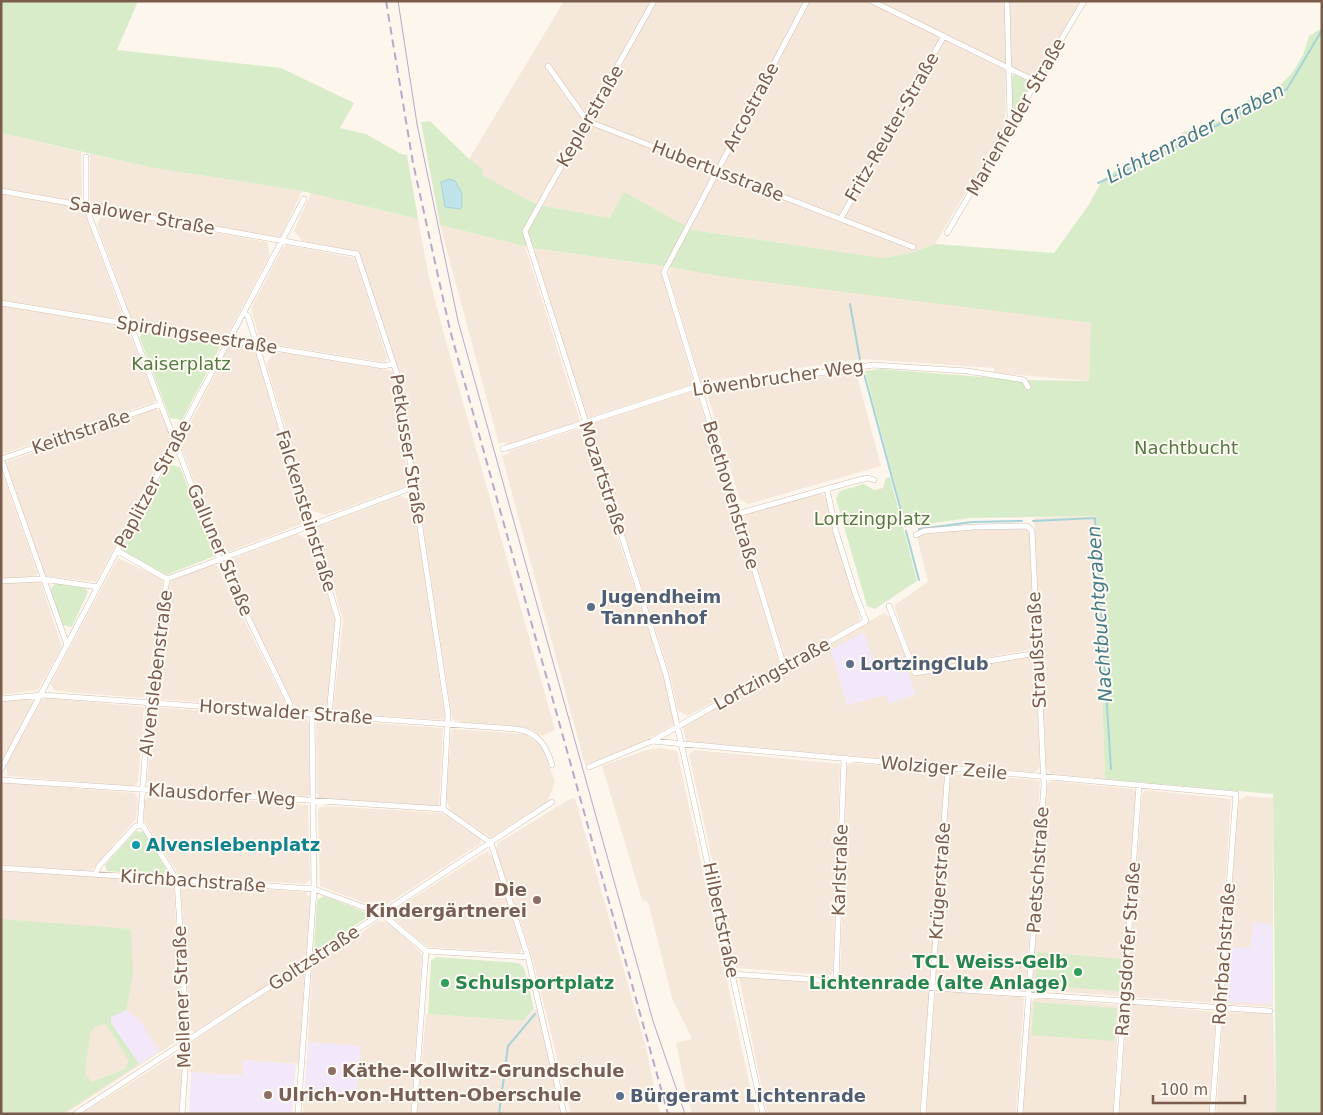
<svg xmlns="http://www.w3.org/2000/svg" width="1323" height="1115" viewBox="0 0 1323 1115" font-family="'DejaVu Sans',sans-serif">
<rect width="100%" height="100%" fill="#fdf6ec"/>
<path fill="#f5e8da" d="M564,1H1087L1041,82L1012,67L1006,69L1005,127L935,244L910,253L883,258L693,230L625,193L610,218L538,205L482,175L469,159Z
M1,133L81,152L82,200L78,202L1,188Z
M90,154L148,167L302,191L281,236L278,237L90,204Z
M311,193L418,219L428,273L443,331L555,730L542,736L527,728L455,721L452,718L400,374L359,252L302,241L294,231Z
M1,194L83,208L121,311L120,317L111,318L1,300Z
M107,213L267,242L270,255L227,336L132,320L97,225L102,215Z
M440,225L525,246L580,421L507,445L505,442L499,444Z
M287,245L355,258L387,357L386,361L382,362L260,342L251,308L283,247Z
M532,248L663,266L661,271L694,384L587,418Z
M671,268L1092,323L1089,381L994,373V368L862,359L701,382L668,274Z
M1,306L127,327L155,398V402L3,454L1,451Z
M230,345L252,347L255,350L305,520L302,524L223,554L220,551L180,443Z
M281,352L393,371L409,482L407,486L326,515L310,510L267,367V362L272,355Z
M856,372L881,466L748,504L740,500L706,391Z
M693,391L697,392L780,665L688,716L678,711L670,675L590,426L591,424Z
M155,409L161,412L171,438L170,444L96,582L45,576L6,462Z
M582,428L664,678L674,724L640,744L585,765L502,456L508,454L509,451Z
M1,469L38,574L36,576L1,580Z
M819,494L824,495L827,499L860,618L859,622L785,661L743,518L747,514Z
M400,496L412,501L414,506L445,717L443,720L337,713L333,709L343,621L317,527Z
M1096,516L1105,779L1051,774L1046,768L1034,518Z
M1028,528L1030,533L1034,645L1033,649L921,670L916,668L895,609L896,604L928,582L917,537L921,534L971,529Z
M297,534L311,541L335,619L328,707L324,711L299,709L295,707L227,568L234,558Z
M118,558L161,578L163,581L146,695L142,698L55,691L51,684L53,679Z
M212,564L217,566L286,704L283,708L156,699L170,583L173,579Z
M31,581L41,583L62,647L38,690L1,695V583Z
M884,613L892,618L911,673L914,676L1029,657L1033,658L1036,665L1040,766L1038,770L1033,772L686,741L683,726Z
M33,698L34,701L1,764V701Z
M46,698L144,707L138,782L134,786L7,776L6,765L41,701Z
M154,707L306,718L309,724L310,795L305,797L151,787L147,780Z
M319,719L443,728L439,807L319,798L317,793L316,722Z
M454,729L525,734L537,742L542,747L555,781L548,801L491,838L451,811L446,800L451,731Z
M661,748L677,751L756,1114H692L687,1096L676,1043L692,1039L672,998L648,902L642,900L602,766L646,750Z
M694,750L840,764L833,971L831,975L736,968L689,755Z
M849,763L941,771L945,774L930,978L928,982L843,976L840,974L847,767Z
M955,773L1036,780L1040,783L1026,985L1023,989L939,983L936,979L950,776Z
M1051,781L1133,789L1136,793L1122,992L1118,996L1036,990L1032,987L1046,784Z
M1,782L134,793L138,798L136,819L91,871L1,865Z
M1146,790L1231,799L1218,998L1215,1003L1132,997L1128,993L1142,794Z
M151,794L308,805L310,880L305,884L179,876L144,820L145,800Z
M1246,796L1273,798V1007L1229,1004L1224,1000L1238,801Z
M575,798L646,1048L660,1114H571L532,957L496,849L498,843L570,799Z
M325,806L442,813L480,839L481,843L380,909L320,886L318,812L319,808Z
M487,851L492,856L522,946L520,953L427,947L392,918L394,910Z
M1,871L168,882L174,889L183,1037L65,1114H1Z
M187,884L305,892L311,898L306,957L295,967L194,1032L190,1029L181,890Z
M378,921L388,922L420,951L422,956L411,1114H302L304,1096L356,1101L360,1047L308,1042L312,966Z
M302,969L305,970L299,1064L244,1060L243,1076L189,1072L192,1042Z
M739,977L926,990L929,993L920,1114H767Z
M939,991L1020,996L1024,999L1016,1114H926L935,995Z
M1035,998L1119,1005L1113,1114H1023L1031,1002Z
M1132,1004L1215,1012L1216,1016L1209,1114H1119L1127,1009Z
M537,1008L562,1114H417L426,1014L523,1021Z
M1229,1012L1273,1014L1276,1114H1216L1223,1016Z
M179,1052L184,1054L179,1114H81Z"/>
<path fill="#f3e8fa" d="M864,632L874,664L901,654L916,694L889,704L886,695L847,705L831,650Z
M1253,922L1272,924V1004L1227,1002L1231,947L1250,948Z
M126,1010L138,1018L159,1051L139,1064L111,1023L110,1017Z
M308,1042L360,1046L356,1101L304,1096Z
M244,1060L296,1064L292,1114H189L191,1072L243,1076Z"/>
<path fill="#d8ecc9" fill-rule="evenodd" d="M1,1H138L117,50L281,68L354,103L340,128L366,134L401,154L407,155L418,219L302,191L148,167L1,133Z
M1322,28V1114H1276L1273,794L1105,779L1096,516L969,518L920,525L905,522L865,371L880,369L1022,380L1089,381L1091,323L725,277L663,266L532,248L440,225L421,122L430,121L469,159L484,170L482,175L538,205L610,218L624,192L693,230L883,258L910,253L935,244L1054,253L1088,206L1103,179L1130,161L1158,152L1183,132L1221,120L1248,100L1278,87L1293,72L1303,55L1309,36Z
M1016,74L1034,83L1017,110L1011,109L1012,76Z
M142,330L219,343V349L182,420L170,418L140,338Z
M168,464L180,467L215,556L166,575L124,552L122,549Z
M890,477L917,581L875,609L867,606L836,499L840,491L864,484L874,490L883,488L886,478Z
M55,584L85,588L88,592L72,627L62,625L50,590Z
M136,831L144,832L166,869L163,875L107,871L105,865Z
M324,896L365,912L366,918L317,951L314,948L317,900Z
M1,919L131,929L133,976L126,1010L111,1017V1023L139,1064L62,1114H1ZM106,1024L129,1061L125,1069L92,1082L85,1074L90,1034L94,1027Z
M1037,952L1121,959L1119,991L1035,985Z
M436,957L519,963L524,968L534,1009L523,1021L428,1014L431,961Z
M1034,1002L1117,1008L1115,1041L1031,1035Z"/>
<path fill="#bfe3e8" stroke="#a5d3da" d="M449,179L455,181L462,193V207L460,209L445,207L441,182Z"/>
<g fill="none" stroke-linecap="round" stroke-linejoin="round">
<path stroke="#a5d3da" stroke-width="2" d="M1098,183L1152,159L1287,89L1322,30
M850,304L860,360
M863,370L905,526
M1033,521L1095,518L1111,769
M919,529L972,522L1022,521
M906,531L919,580
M499,1114L508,1046L535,1014"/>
<g stroke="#d1beb0" stroke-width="6">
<path id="street" d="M654,1L525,231L666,675L763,1114
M872,1L1037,82
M1007,1L1010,118L1012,122
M548,66L587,121L913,247
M86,157V206L90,218L220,560L290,704V712
M1,191L357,254L397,374L448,714L443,809L491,843
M841,218L944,36
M947,233L1084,1
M1,303L383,366L393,364
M244,313L248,316L338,619L329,715
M503,449L698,386L799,376L873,365L967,371L1024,380L1028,387
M1,458L67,645
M1,459L161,404
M737,514L855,481L868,478L874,480
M916,535L924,531L974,527L1027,526L1032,531L1044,785L1020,1114
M118,551L167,579L406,490L414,489
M1,581L43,579L98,587
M889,606L915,673L1037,653
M784,667L664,272L807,1
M1,699L42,695L516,729C538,732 546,745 552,765
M652,741L1236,794L1212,1114
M589,767L652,741L866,621L856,596L836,532L827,489
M1,769L304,199
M1,780L443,809
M140,826L149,702L167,579
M491,843L528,957L564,1114
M1,868L314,889L382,914L426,951L528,957
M95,875L99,866L136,826H143L177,880L187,1041L182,1114
M732,974L1270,1011
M836,980L844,760
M75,1114L552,802
M298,1114L314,889L312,714
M414,1114L426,951
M923,1114L948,768
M1116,1114L1139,785"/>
</g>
<use href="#street" stroke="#fff" stroke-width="5"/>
<path stroke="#b9a8c9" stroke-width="1" d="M398,1L417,124L458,321L653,1021L685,1114"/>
<path stroke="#b9a8c9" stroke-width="2" stroke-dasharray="8 5" stroke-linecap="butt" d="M386,1L413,163L450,330L668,1114"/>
</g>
<g fill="#5c6f8a" stroke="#fffaf3" stroke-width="2">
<circle cx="591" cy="607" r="5"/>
<circle cx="850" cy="664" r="5"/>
<circle cx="620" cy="1096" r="5"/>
</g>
<circle fill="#0f9aa8" stroke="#fffaf3" stroke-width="2" cx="136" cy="845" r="5"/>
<g fill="#8d6e63" stroke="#fffaf3" stroke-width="2">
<circle cx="537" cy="900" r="5"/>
<circle cx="332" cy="1071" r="5"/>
<circle cx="268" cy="1095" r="5"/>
</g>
<g fill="#2e9e5b" stroke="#fffaf3" stroke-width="2">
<circle cx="1078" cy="972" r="5"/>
<circle cx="445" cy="983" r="5"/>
</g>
<g text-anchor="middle" stroke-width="4" stroke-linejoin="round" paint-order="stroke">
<g font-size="18" fill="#7a5c4d" stroke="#fffaf3">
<text transform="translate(751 107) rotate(-62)" y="6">Arcostraße</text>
<text transform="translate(590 116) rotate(-60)" y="6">Keplerstraße</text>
<text transform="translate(1016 117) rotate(-60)" y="6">Marienfelder Straße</text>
<text transform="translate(892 127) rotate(-60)" y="6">Fritz-Reuter-Straße</text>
<text transform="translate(718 171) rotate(21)" y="6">Hubertusstraße</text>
<text transform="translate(142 216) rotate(10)" y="6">Saalower Straße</text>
<text transform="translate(197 335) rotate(9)" y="6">Spirdingseestraße</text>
<text transform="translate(778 378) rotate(-8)" y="6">Löwenbrucher Weg</text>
<text transform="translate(81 432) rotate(-19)" y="6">Keithstraße</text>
<text transform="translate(408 449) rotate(81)" y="6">Petkusser Straße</text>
<text transform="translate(603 478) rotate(72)" y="6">Mozartstraße</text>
<text transform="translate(153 484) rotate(-62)" y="6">Paplitzer Straße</text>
<text transform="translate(731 495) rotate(73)" y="6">Beethovenstraße</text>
<text transform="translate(306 511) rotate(73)" y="6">Falckensteinstraße</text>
<text transform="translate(220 550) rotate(67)" y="6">Galluner Straße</text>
<text transform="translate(1037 650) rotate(-93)" y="6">Straußstraße</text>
<text transform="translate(156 673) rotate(-83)" y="6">Alvenslebenstraße</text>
<text transform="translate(772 674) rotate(-29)" y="6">Lortzingstraße</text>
<text transform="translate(286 712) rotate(4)" y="6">Horstwalder Straße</text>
<text transform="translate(944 768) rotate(5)" y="6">Wolziger Zeile</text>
<text transform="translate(222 795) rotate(4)" y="6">Klausdorfer Weg</text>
<text transform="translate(840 870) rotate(-88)" y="6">Karlstraße</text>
<text transform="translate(1038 870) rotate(-86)" y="6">Paetschstraße</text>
<text transform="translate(193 881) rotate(4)" y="6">Kirchbachstraße</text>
<text transform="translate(940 881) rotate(-86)" y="6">Krügerstraße</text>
<text transform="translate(721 920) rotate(78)" y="6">Hilbertstraße</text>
<text transform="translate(1128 949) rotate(-86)" y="6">Rangsdorfer Straße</text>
<text transform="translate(1224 954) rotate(-86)" y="6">Rohrbachstraße</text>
<text transform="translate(314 958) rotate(-33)" y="6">Goltzstraße</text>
<text transform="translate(182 997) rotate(-92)" y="6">Mellener Straße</text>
</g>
<g font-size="18" fill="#537a41" stroke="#fffaf3">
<text x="181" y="370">Kaiserplatz</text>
<text x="1186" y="454">Nachtbucht</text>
<text x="872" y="525">Lortzingplatz</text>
</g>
<g font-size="18" font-weight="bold" fill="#4e5e75" stroke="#fffaf3" text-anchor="start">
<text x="601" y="603">Jugendheim<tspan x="601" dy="21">Tannenhof</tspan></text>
<text x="860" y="670">LortzingClub</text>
<text x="630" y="1102">Bürgeramt Lichtenrade</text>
</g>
<g font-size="18" font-weight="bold" fill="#0d838f" stroke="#fffaf3" text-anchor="start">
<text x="146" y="851">Alvenslebenplatz</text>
</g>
<g font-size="18" font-weight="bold" fill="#785e54" stroke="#fffaf3" text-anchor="start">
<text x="527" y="896" text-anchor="end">Die<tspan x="527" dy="21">Kindergärtnerei</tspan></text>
<text x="342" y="1077">Käthe-Kollwitz-Grundschule</text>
<text x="278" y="1101">Ulrich-von-Hutten-Oberschule</text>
</g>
<g font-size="18" font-weight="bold" fill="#27864d" stroke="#fffaf3" text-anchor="end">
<text x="1068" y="968">TCL Weiss-Gelb<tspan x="1068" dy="21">Lichtenrade (alte Anlage)</tspan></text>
<text x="455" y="989" text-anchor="start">Schulsportplatz</text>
</g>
<g font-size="19" font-style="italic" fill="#437c86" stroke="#fffaf3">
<text transform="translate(1195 133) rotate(-27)" y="7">Lichtenrader Graben</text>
<text transform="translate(1099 614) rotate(-94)" y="7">Nachtbuchtgraben</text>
</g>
</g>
<rect width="1323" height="1115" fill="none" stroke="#7a5c4d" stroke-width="5"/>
<path d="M1153 1095v8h92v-8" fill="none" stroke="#7a5c4d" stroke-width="2.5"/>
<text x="1160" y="1095" font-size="15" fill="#7a5c4d" stroke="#fffaf3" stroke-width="4" paint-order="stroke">100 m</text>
</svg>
